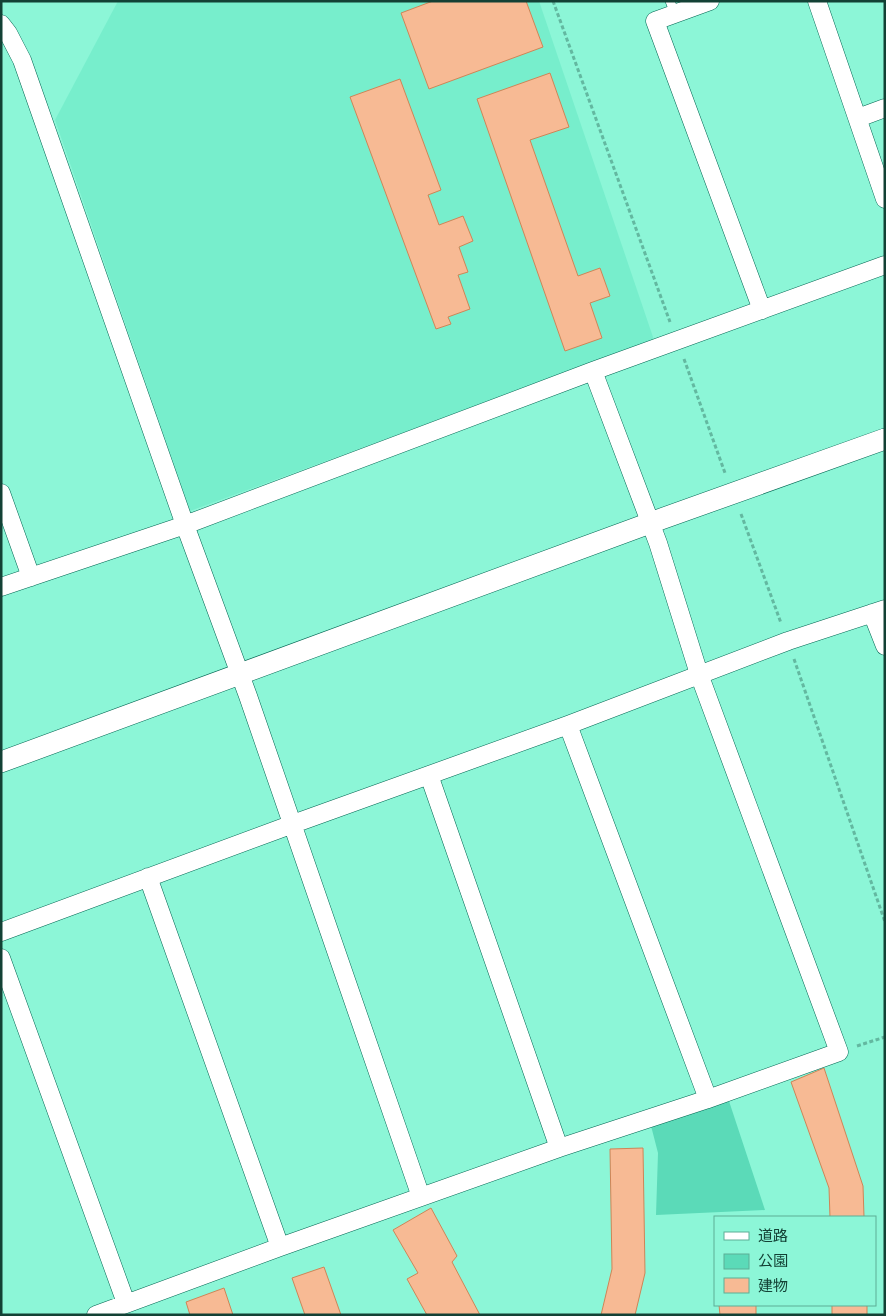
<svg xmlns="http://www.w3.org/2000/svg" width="886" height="1316" viewBox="0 0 886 1316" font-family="'Libre Baskerville','Noto Sans JP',serif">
<rect width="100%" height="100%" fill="#8cf6d7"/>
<path fill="#7ec" d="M118,1H539L654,340L190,511L55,120Z"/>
<path fill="#5bdab8" d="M726,1092L765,1210L656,1215L658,1153L649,1118Z"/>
<path fill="#f7ba94" stroke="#ce8557" d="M433,1H526L543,47L429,89L401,13Z
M550,73L569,127L530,140L578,276L600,268L610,296L590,303L602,338L565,351L477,99Z
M400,79L441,190L428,195L439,225L463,216L473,241L459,247L468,272L458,275L470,309L448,317L451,324L436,329L350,97Z
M824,1068L863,1186L864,1217H830L829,1188L791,1082Z
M643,1148L645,1273L635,1315H601L612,1269L610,1149Z
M431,1208L457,1256L452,1262L480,1315H427L407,1279L418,1273L393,1230Z
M324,1267L341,1315H305L292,1278Z
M224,1288L233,1315H190L186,1302Z
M719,1305H756V1315H720Z
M832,1305H867V1315H832Z"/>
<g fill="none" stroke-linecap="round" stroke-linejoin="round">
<g stroke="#026652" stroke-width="10">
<path id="service" d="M670,1L675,14"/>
</g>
<g stroke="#026652" stroke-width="19">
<path id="minor" d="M710,1L655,21L762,310
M817,1L885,199
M1,24L8,33L22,60L185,525L248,696L421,1197
M858,118L885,108
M1,493L31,577
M1,587L185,525L593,371L885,265
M872,613L885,646
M568,725L708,1099
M429,775L559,1148
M148,877L280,1247
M1,932L293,824L568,725L788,641L885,609
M1,958L126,1303
M96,1315L280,1247L559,1148L708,1099L839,1052L699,674L658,543L593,371"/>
</g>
<g stroke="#026652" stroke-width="22">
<path id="tertiary" d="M1,762L650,523L885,439"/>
</g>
<path stroke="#63b8a0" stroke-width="3" stroke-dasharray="4 2.5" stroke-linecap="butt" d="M553,1L670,322
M684,359L725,473
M741,514L781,623
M794,659L885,922
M857,1046L885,1037"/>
<use href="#service" stroke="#fff" stroke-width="9"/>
<use href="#minor" stroke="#fff" stroke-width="18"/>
<use href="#tertiary" stroke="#fff" stroke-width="21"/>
</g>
<rect width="886" height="1316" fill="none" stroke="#134135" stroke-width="5"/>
<rect x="714" y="1216" width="162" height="90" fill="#8cf6d7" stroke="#5cae96"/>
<rect x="724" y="1232" width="25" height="8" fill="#ffffff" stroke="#5cae96"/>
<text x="758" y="1241" font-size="15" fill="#134135">道路</text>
<rect x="724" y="1254" width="25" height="15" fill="#5bdab8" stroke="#5cae96"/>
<text x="758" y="1266" font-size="15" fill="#134135">公園</text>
<rect x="724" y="1278" width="25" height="15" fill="#f7ba94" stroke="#5cae96"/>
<text x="758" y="1291" font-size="15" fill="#134135">建物</text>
</svg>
